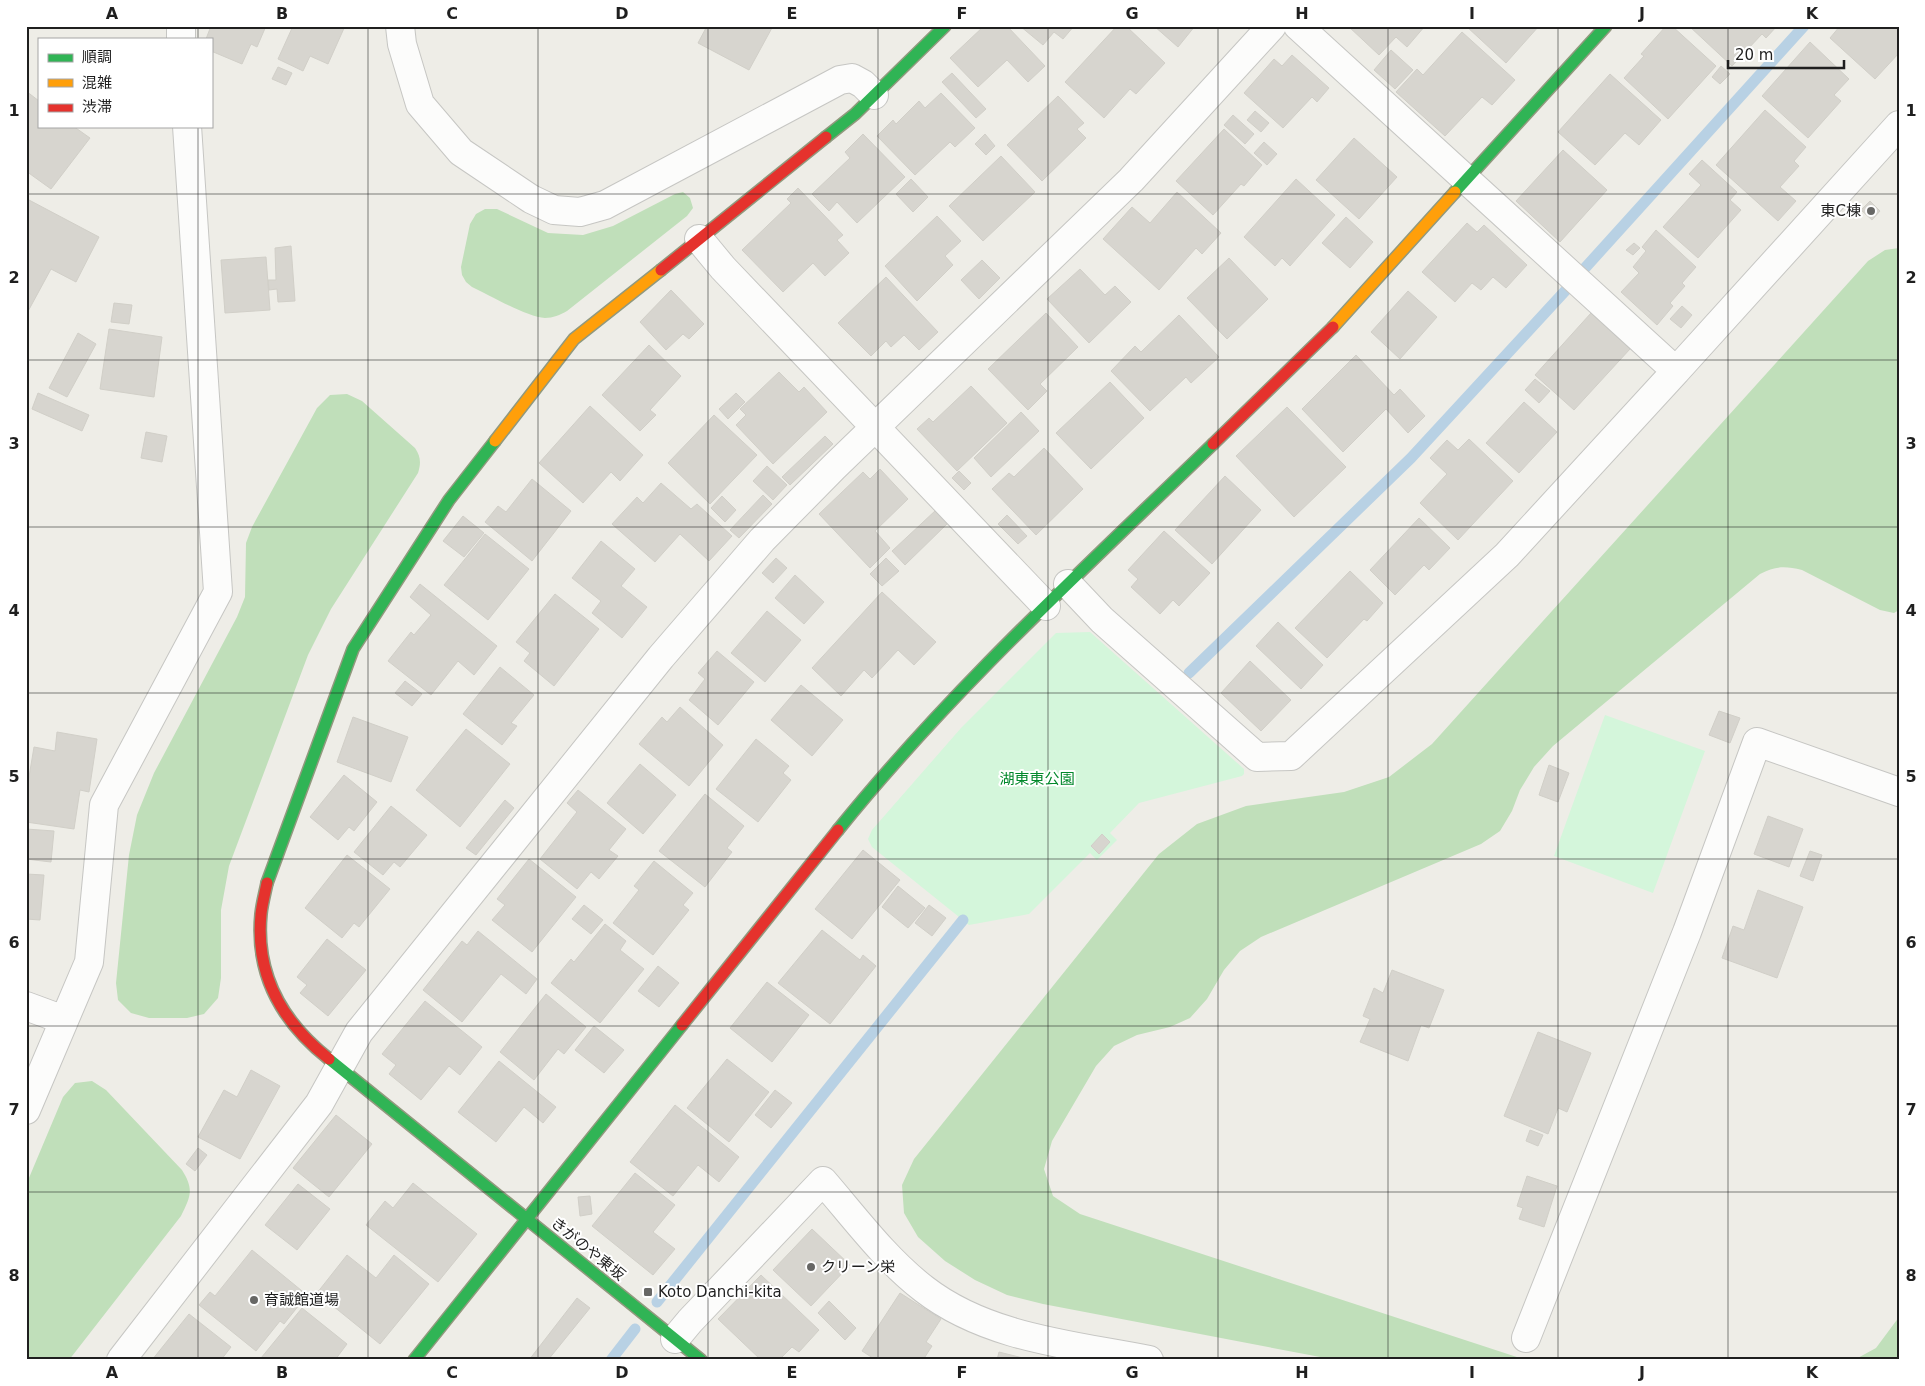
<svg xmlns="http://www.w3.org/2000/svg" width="1925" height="1386" viewBox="0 0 1925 1386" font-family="'DejaVu Sans','Noto Sans JP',sans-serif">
<rect width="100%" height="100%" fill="#eeede7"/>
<path fill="#c0dfba" d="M683,192L690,198L693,208L687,216L567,311C560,315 553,318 545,318C527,317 489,295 472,287L466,282L462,275L461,267L470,224L476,214L485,209H497L548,233L583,235L613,226L675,194Z
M1899,248V610L1894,613L1880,610L1802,570C1785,566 1775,566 1760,574L1553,746L1534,767L1520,790L1512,811L1500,831L1481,844L1261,937L1240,951L1224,970L1207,999L1190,1018L1170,1027L1137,1035L1114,1046L1096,1066L1052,1141L1044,1169L1053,1196L1080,1214L1526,1360H1336L1043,1304L1007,1295L975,1280L945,1261L918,1237L904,1213L902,1185L914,1159L1159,854L1197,824L1246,806L1344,792L1389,777L1432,744L1868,261L1885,250Z
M347,394L362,401L415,448C421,457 421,463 418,473L331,609L308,655L229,866L221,910V978L218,998L204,1014L187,1018H149L131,1013L118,1000L116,983L129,855L137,815L154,773L237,617L245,597L246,543L252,527L317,408L330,395Z
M92,1081L106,1090L182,1170C194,1189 191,1196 181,1216L69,1360H26V1185L63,1097L75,1083Z
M1899,1317V1360H1854L1876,1348Z"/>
<path fill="#d4f6db" d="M1090,632L1244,769V774L1242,776L1139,803L1110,833L1117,840L1097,860L1090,853L1029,914L969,925L872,847L868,839L872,830L961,728L1056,633Z
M1605,715L1705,751L1653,893L1554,856Z"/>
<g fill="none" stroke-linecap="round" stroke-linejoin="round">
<path stroke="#b8d1e4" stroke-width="11" d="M1585,268L1804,26
M1189,673L1411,458L1566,290
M657,1302L963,920
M611,1360L635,1329"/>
</g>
<path fill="#d7d5cf" stroke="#d1cfc8" d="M211,26H266L257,47L251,44L242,64L211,51V39H206Z
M293,26H345L328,64L310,56L303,71L278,59Z
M707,26H773L749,70L698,43Z
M984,26H1007L1045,66L1028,82L1007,60L978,87L950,58Z
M1020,26H1074L1063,39L1054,32L1043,45Z
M1117,26H1126L1165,63L1136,94L1130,89L1104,118L1065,82Z
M1154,26H1195L1178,47Z
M1348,26H1425L1407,47L1396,37L1379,55Z
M1466,26H1539L1506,63Z
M1666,26H1672L1716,66L1668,119L1624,78L1644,56L1641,54Z
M1689,26H1777L1766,38L1762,34L1732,66Z
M1840,26H1899V53L1875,79L1830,38Z
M1462,32L1515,80L1492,105L1482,97L1445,136L1396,92L1417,69L1423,75Z
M1810,42L1849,79L1834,95L1841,101L1808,138L1762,96Z
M1391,50L1413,70L1395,89L1374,70Z
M1292,55L1329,88L1317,102L1312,97L1283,128L1244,93L1274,59L1282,66Z
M1721,66L1730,74L1720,84L1712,77Z
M278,67L292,73L286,85L272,79Z
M952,73L986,109L976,118L942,82Z
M1610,74L1661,120L1639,145L1625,133L1595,165L1558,132Z
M26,91L39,101V126H73L90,138L51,189L26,171Z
M941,93L975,128L955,147L950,142L915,175L877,136L893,120L896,124L919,101L925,108Z
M1058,96L1084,123L1077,129L1086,138L1042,181L1007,145Z
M1765,110L1806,147L1794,161L1799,166L1780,187L1796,201L1778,221L1716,165Z
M1255,111L1269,123L1261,132L1247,120Z
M1233,115L1254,134L1245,144L1224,125Z
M1224,129L1262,165L1244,186L1241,184L1213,215L1176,181Z
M863,134L905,177L857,223L837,202L829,211L812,194L850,158L845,152Z
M985,134L995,146L986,155L975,144Z
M1354,138L1397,177L1359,219L1316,180Z
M1264,142L1277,154L1267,165L1254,153Z
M1563,150L1607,190L1560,242L1516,201Z
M1001,156L1035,192L983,241L949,206Z
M1702,160L1737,192L1730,200L1741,210L1698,258L1663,227L1701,185L1689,174Z
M911,179L928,197L913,212L896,194Z
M1296,179L1335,215L1290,266L1282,258L1275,266L1244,237Z
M798,188L843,235L837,240L849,253L825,276L813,263L783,292L742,250L791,203L787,199Z
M1177,192L1221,233L1202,254L1196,248L1159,290L1103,239L1132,207L1150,223Z
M29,200L99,237L76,282L51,269L26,315V204Z
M1870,201L1880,211L1872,220L1861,210Z
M937,216L961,241L945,256L953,265L917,301L885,266Z
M1346,217L1373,242L1350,268L1322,243Z
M1467,223L1477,232L1484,225L1527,265L1506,288L1493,277L1481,290L1472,283L1455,302L1422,272Z
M1656,230L1696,267L1682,283L1685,286L1670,303L1673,306L1657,325L1621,292L1639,273L1633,267L1646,251L1642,247Z
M1634,243L1640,248L1633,255L1626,250Z
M291,246L295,301L278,302L277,289L269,290L268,280H276L275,248Z
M266,257L270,310L225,313L221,260Z
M1229,258L1268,299L1227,339L1187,298Z
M982,260L1000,278L979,299L961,280Z
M1080,269L1105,295L1115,286L1131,302L1089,343L1047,299Z
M886,277L938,332L919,350L904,335L891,347L886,341L871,356L838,323Z
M671,290L704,324L689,339L683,334L666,350L640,322Z
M1408,291L1437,317L1400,359L1371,332Z
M114,303L132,305L129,324L111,322Z
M1682,306L1692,315L1681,328L1670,319Z
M1046,313L1078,347L1040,384L1047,391L1028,410L988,369Z
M1591,313L1630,349L1574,410L1535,375Z
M1179,315L1219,357L1191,383L1186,377L1150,411L1111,371L1135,346L1141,352Z
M109,329L162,337L154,397L100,389Z
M78,333L96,344L67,397L49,388Z
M649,345L681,376L650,410L656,415L640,431L602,395Z
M1356,355L1394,395L1400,389L1425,416L1408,433L1386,409L1343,452L1302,409Z
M779,372L799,392L804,387L827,412L773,464L736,425L746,415L740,409Z
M1535,379L1550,391L1539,403L1525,390Z
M1110,382L1144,418L1091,469L1056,433Z
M971,386L1007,423L957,471L917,429L929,418L933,422Z
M38,393L89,415L82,431L32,409Z
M736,393L745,402L728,419L719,409Z
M1524,402L1557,432L1519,473L1486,443Z
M590,406L643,455L620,481L611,472L583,503L539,463Z
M1287,407L1346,467L1294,517L1236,456Z
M1021,412L1039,431L991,477L974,458Z
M714,415L757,455L710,504L668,463Z
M146,432L167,436L162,462L141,458Z
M825,436L833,444L790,485L782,477Z
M1469,439L1513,481L1458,540L1420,503L1447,474L1430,458L1447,440L1458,450Z
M1044,448L1083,489L1036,535L992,489L1009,473L1014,477Z
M767,466L787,485L773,500L753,481Z
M880,469L908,499L875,531L890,548L870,568L819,514L863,472L870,479Z
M959,471L971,483L964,490L952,478Z
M1225,476L1261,510L1212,564L1175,530Z
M532,479L571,511L532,561L485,522L498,506L506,512Z
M661,483L691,509L697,504L732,536L709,561L680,534L655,562L612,524L637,497L643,503Z
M763,495L772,504L739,538L730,530Z
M722,496L736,510L725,522L711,508Z
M936,510L948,523L905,565L892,551Z
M1007,515L1027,536L1018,544L998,524Z
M463,516L484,533L464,557L443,541Z
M1419,518L1450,548L1429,570L1424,565L1395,595L1370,570Z
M1164,531L1210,573L1179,606L1173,600L1160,614L1131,587L1138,579L1128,570Z
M485,534L529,569L488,620L444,585Z
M601,541L635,569L621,586L647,607L622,638L592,613L601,601L572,578Z
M776,558L787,568L773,583L762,573Z
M886,558L899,571L882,586L870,574Z
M1350,571L1383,603L1367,621L1364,619L1327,658L1295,628Z
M795,575L824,602L804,624L775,598Z
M420,584L497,646L474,675L458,661L431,695L388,661L411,632L414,635L431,615L410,597Z
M882,592L936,642L914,665L898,650L872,678L864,670L841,696L812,668Z
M555,594L599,629L554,686L524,661L530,653L516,642Z
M767,611L801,640L765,682L731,653Z
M1278,622L1323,665L1301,689L1256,646Z
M717,651L754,682L718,725L689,700L705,679L698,673Z
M1250,661L1291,700L1261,731L1221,693Z
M500,667L534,695L511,723L517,726L502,745L463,714Z
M405,681L422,694L412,706L395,693Z
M801,685L843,720L812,756L771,720Z
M680,707L723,745L689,786L639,744L662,717L667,722Z
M1719,711L1740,718L1730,743L1709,735Z
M353,717L408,737L391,782L337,762Z
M466,729L510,764L460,827L416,790Z
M57,732L97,739L89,792L80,790L74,829L26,822V795L34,747L55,751Z
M756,739L789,766L783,773L791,780L758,822L716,789Z
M640,764L676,795L643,834L607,803Z
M1549,765L1569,773L1558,802L1539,795Z
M344,775L377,802L354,831L349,827L338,840L310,817Z
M578,790L626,829L609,850L618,856L599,879L591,872L577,889L540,859L577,812L567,803Z
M705,794L744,826L727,848L732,852L705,887L659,851Z
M505,800L514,808L476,855L466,848Z
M391,806L427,835L400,867L394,862L383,875L354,852Z
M1768,816L1803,829L1789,867L1754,854Z
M26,829L54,831L51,862L26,859Z
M1102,834L1110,842L1099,854L1091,846Z
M863,850L900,880L852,939L815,909Z
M1810,851L1822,855L1813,881L1800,876Z
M347,855L390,889L359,927L354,923L342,938L305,908Z
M529,859L576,897L532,952L492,920L505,905L497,899Z
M654,861L693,893L683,905L689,910L653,955L613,923L639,890L634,886Z
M26,874L44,875L40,920L26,919Z
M898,886L925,908L908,928L882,907Z
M1758,890L1803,907L1777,978L1722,958L1733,926L1744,930Z
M584,905L603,920L591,934L572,919Z
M929,905L946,918L932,936L915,923Z
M605,924L626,941L620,950L644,969L600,1023L551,983L571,959L574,962Z
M822,930L860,960L863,955L876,966L830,1024L778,983Z
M478,931L537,979L526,994L501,974L462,1022L423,990L462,941L467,945Z
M327,939L366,970L328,1016L300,993L307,985L297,977Z
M658,966L679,983L659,1007L638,991Z
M1392,970L1444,990L1429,1028L1421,1025L1408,1061L1360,1042L1370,1019L1363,1016L1374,988L1383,993Z
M767,982L809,1015L772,1062L730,1028Z
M546,994L586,1027L564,1054L558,1049L534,1080L500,1052Z
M425,1001L482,1047L460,1075L449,1066L421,1100L389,1074L396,1065L382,1054Z
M594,1026L624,1050L604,1073L575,1050Z
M1538,1032L1591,1053L1567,1112L1558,1108L1548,1134L1504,1116Z
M727,1059L769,1092L729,1142L687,1108Z
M499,1061L556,1107L543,1123L524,1107L496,1142L458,1112Z
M251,1070L280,1086L240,1159L198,1137L224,1090L237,1097Z
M775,1090L792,1103L771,1128L755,1115Z
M675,1105L739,1157L719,1182L698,1165L673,1196L630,1162Z
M336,1115L372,1144L329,1197L293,1168Z
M1530,1130L1543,1135L1538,1146L1526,1141Z
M198,1148L207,1155L195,1171L186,1164Z
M635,1173L675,1205L653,1232L675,1249L653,1275L592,1226Z
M1527,1176L1557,1186L1544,1227L1519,1219L1523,1208L1517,1206Z
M413,1183L477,1234L438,1282L366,1225L385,1201L393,1208Z
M298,1184L330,1209L297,1250L265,1225Z
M590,1196L592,1214L580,1216L578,1197Z
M812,1229L850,1265L811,1306L773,1270Z
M252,1250L307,1295L284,1324L280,1321L256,1351L199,1305L210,1292L215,1296Z
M347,1255L376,1278L394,1255L429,1284L380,1344L317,1293Z
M761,1275L819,1330L799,1352L792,1347L779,1360H761L718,1319Z
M900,1293L941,1319L926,1342L932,1346L923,1360H876L862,1351Z
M577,1298L590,1308L548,1360H529Z
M829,1301L856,1328L845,1340L818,1313Z
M302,1308L347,1344L335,1360H263L261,1358Z
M189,1314L231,1347L221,1360H152Z
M999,1352L1031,1360H997Z"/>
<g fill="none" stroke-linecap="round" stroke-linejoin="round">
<g stroke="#c6c6c3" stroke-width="30">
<path id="street" d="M181,26V39
M400,26L402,44L420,104L461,152L531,199L554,210L580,212L605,205L840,80L852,78L863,84L874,95
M699,239L723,268L1046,606
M1676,371L1899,125
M1068,584L1102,620L1257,757L1291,756L1507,555L1676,371L1298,26
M26,1006L64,1020
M26,1110L89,962L104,805L218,592L187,126
M1526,1338L1687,932L1757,742L1899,792
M675,1339L690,1321L823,1181C855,1218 885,1259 924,1289C987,1338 1073,1345 1149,1360
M121,1360L319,1104L359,1032L661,657L762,540L834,467L1131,180L1272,26"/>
</g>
<g stroke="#91997e" stroke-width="14">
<path id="fast" d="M826,137L855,114L945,26
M1455,192L1606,26
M838,830C951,690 1084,569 1213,444
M267,883L353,649L449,500L495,441
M329,1059L701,1360
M414,1360L682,1025"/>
</g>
<g stroke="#91997e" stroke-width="14">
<path id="slow" d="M1333,327L1455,192
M495,441L574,339L661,270"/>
</g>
<g stroke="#91997e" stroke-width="14">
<path id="jam" d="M661,270L826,137
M1213,444L1333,327
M267,883C265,893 262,904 261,914C255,975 282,1022 329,1059
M682,1025L838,830"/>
</g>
<use href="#street" stroke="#fcfcfb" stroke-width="28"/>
<use href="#fast" stroke="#30b455" stroke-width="11"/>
<use href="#slow" stroke="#ff9f0a" stroke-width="11"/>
<use href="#jam" stroke="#e5322d" stroke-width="11"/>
</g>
<path fill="none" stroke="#1f1f1f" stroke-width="1" stroke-opacity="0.55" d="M198,26V39M368,26V1360M538,26V1360M708,26V1360M878,26V1360M1048,26V1360M1218,26V1360M1388,26V1360M1558,26V1360M1728,26V1360M198,126V1360M26,194H1899M26,360H1899M26,527H1899M26,693H1899M26,859H1899M26,1026H1899M26,1192H1899"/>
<g fill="#676765" stroke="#fff" stroke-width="2">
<circle cx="1871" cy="211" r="5"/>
<circle cx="811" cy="1267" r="5"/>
<rect x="643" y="1287" width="10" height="10" rx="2.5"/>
<circle cx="254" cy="1300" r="5"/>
</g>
<g text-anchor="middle" stroke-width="4" stroke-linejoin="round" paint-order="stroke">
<g font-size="15" fill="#1f1f1f" stroke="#fff" text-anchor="start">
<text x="1861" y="216" text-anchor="end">東C棟</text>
<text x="821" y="1272">クリーン栄</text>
<text x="658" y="1297">Koto Danchi-kita</text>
<text x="264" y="1305">育誠館道場</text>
</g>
<g font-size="15" fill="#02882b" stroke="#fff">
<text x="1037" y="784">湖東東公園</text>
</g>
<g font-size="15" fill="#1f1f1f" stroke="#fff">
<text transform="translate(588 1249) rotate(39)" y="5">きがのや東坂</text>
</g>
</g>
<rect width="1925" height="1386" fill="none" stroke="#ffffff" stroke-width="55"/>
<rect x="38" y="38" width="175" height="90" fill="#ffffff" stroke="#a5a5a5"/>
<rect x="48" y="54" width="25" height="8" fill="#30b455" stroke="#a5a5a5"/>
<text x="82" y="62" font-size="15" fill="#1f1f1f">順調</text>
<rect x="48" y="79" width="25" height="8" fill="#ff9f0a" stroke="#a5a5a5"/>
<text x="82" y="88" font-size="15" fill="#1f1f1f">混雑</text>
<rect x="48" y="104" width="25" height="8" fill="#e5322d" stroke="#a5a5a5"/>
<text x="82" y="112" font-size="15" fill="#1f1f1f">渋滞</text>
<path d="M1728 60v8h116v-8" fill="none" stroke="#1f1f1f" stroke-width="2.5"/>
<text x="1735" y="60" font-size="15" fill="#1f1f1f" stroke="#ffffff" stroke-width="4" paint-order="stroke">20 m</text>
<rect x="28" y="28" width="1870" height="1330" fill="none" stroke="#1f1f1f" stroke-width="2"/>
<g font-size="16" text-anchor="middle" font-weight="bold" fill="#1f1f1f">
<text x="112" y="19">A</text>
<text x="282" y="19">B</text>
<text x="452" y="19">C</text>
<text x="622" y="19">D</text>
<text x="792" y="19">E</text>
<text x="962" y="19">F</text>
<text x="1132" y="19">G</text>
<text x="1302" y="19">H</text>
<text x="1472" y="19">I</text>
<text x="1642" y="19">J</text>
<text x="1812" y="19">K</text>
<text x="14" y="116">1</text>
<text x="1911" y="116">1</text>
<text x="14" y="283">2</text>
<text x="1911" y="283">2</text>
<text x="14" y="449">3</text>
<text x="1911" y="449">3</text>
<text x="14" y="616">4</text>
<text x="1911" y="616">4</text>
<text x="14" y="782">5</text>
<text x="1911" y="782">5</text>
<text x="14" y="948">6</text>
<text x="1911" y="948">6</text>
<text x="14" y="1115">7</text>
<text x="1911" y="1115">7</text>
<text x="14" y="1281">8</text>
<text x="1911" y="1281">8</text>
<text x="112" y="1378">A</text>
<text x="282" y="1378">B</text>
<text x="452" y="1378">C</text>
<text x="622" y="1378">D</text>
<text x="792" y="1378">E</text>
<text x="962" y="1378">F</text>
<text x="1132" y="1378">G</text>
<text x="1302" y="1378">H</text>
<text x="1472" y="1378">I</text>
<text x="1642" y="1378">J</text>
<text x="1812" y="1378">K</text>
</g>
</svg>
